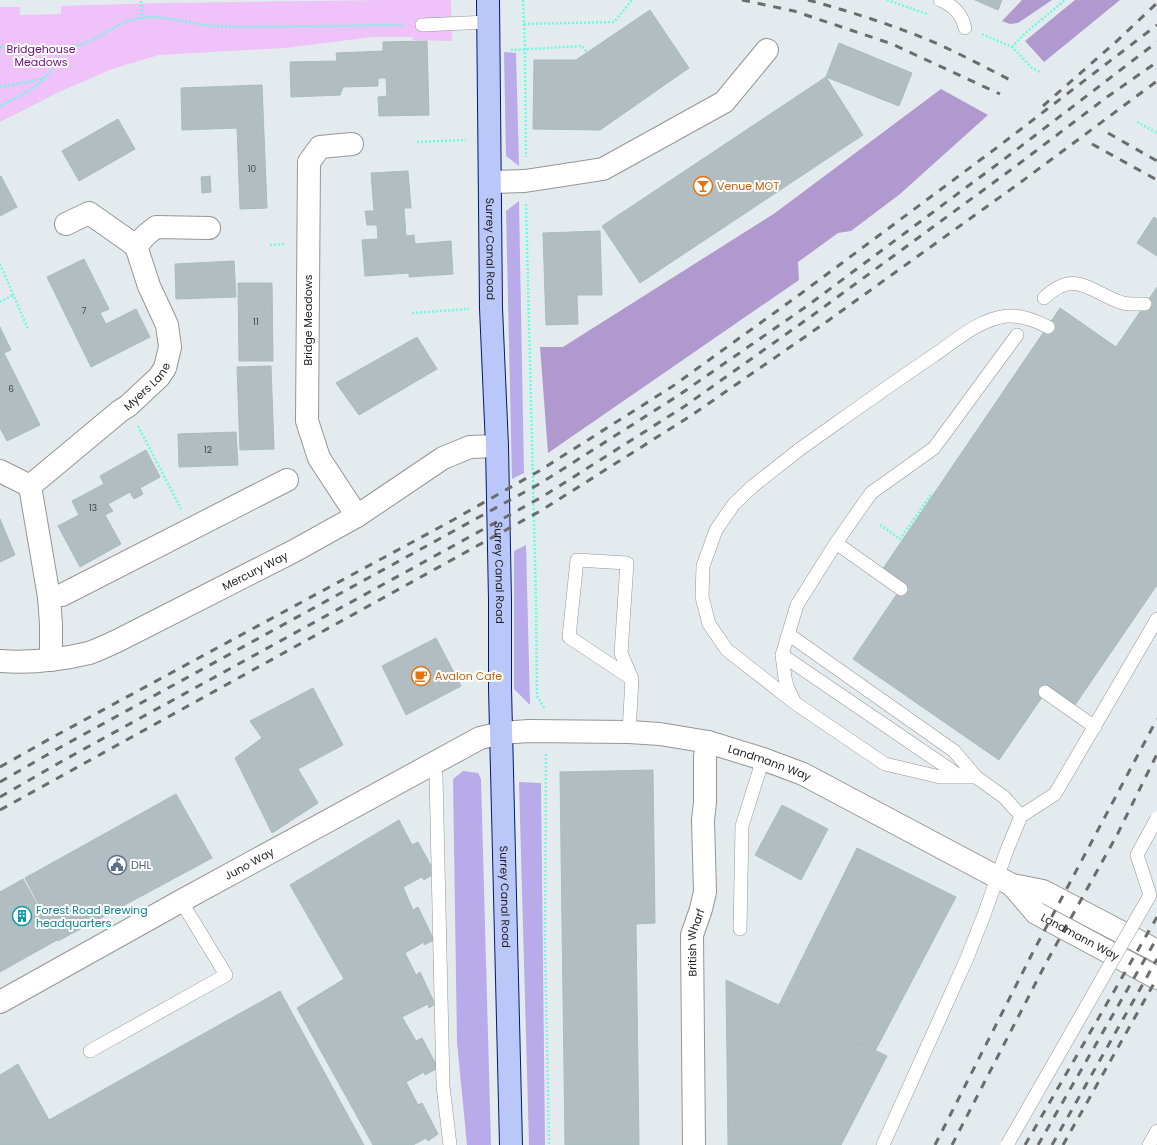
<svg xmlns="http://www.w3.org/2000/svg" width="1157" height="1145" viewBox="0 0 1157 1145" font-family="Poppins,sans-serif">
<rect width="100%" height="100%" fill="#e4ebef"/>
<path fill="#b9aae9" d="M504,52L516,53L519,166L506,156Z
M519,201L524,473L512,479L506,211Z
M526,545L530,705L514,689V551Z
M463,771L478,773L481,779L491,1145H467L457,1042L453,779Z
M519,782L541,783L545,1145H529Z"/>
<path fill="#b099ce" d="M1022,0H1052L1018,23L1010,24L1002,21Z
M1075,0H1120L1044,62L1025,41Z
M941,89L988,115L900,194L851,231L838,233L798,262L799,280L548,453L540,347H563L775,213Z"/>
<path fill="#efc2f9" d="M384,0H451L452,41L413,40L412,37H373L285,48L159,55L112,69L59,92L0,122V7H20V15L61,14V6L161,3Z"/>
<path fill="#b1bdc0" stroke="#a7bcc1" d="M975,0H1002L998,10Z
M650,10L689,68L600,130L533,129L534,60H576Z
M427,41L429,115L379,116L378,97L387,96L386,78H378V86L343,87L340,95L291,97L290,62L337,61L336,53L383,51V42Z
M839,43L912,73L899,106L826,77Z
M826,77L863,135L640,283L602,226Z
M262,85L267,208L240,209L237,128L182,130L181,88Z
M118,119L135,149L79,181L62,151Z
M408,171L411,208H404L406,236L414,235L415,244L451,241L453,274L409,277V273L365,276L362,240L378,239L377,225H367L365,211H374L371,173Z
M1,176L17,207L0,216V177Z
M210,176L211,192L202,193L201,177Z
M1154,217L1157,219V256L1137,243Z
M600,231L602,295H577L578,324L546,325L543,233Z
M84,259L109,309L100,313L106,324L136,309L150,337L91,367L47,277Z
M234,261L236,297L176,299L175,264Z
M238,283H272L273,361H239Z
M1157,287V585L1075,705L1049,687L999,760L853,659L903,585L882,570L1060,308L1116,347Z
M0,327L11,350L4,353L40,425L7,441L0,428Z
M417,337L437,369L359,415L336,383Z
M271,366L274,449L240,450L237,367Z
M236,432L238,465L179,467L178,434Z
M146,450L160,477L140,488L143,494L134,499L130,492L108,504L113,511L105,515L121,544L80,567L58,526L79,515L72,501L104,484L100,476Z
M0,519L15,555L0,562Z
M436,638L461,686L406,715L382,666Z
M313,688L343,745L298,769L318,803L272,833L235,758L262,738L250,721Z
M653,770L655,923L636,924L639,1145H565L560,772Z
M176,794L212,858L58,941L25,878Z
M782,805L828,829L801,880L755,855Z
M399,820L412,845L418,842L435,873L424,880L422,877L403,887L413,910L418,907L434,940L424,945V942L405,953L416,975L420,972L435,1004L429,1008L428,1004L402,1017L416,1041L422,1038L438,1068L425,1075L424,1072L406,1082L418,1105L422,1103L438,1134L428,1141L426,1138L413,1145H373L297,1008L344,979L290,885Z
M857,848L956,897L875,1051L779,1005Z
M23,879L57,940L0,972V892Z
M726,980L887,1056L841,1145H728Z
M280,991L364,1145H0V1075L18,1064L49,1120Z"/>
<g fill="none" stroke-linecap="round" stroke-linejoin="round">
<g stroke="#959595" stroke-width="14">
<path id="lane" d="M940,0C953,5 962,14 965,28
M422,25L488,22
M1044,298C1075,269 1089,291 1120,302C1127,305 1138,304 1145,304
M800,449L753,486L734,504L716,530L703,566L702,597L709,624L727,650L795,703L876,758L885,764L940,777H976L1004,797L1021,816L1055,794L1157,619
M836,543L901,589
M788,634L954,751L976,777
M782,655L961,777
M1045,692L1095,727
M794,701L788,689L785,678L782,655L797,605L836,543L871,493L934,448L1017,335
M629,732L632,679L621,653L627,563L577,560L569,637L632,679
M430,764L436,775L443,1086L450,1145
M740,929L742,826L763,759
M90,1051L226,975L181,901
M883,1145L967,958L984,915L1007,850L1021,816
M1149,1145L1157,1131"/>
</g>
<g stroke="#959595" stroke-width="24">
<g id="street">
<path d="M352,144L320,147L309,162L307,421L319,458L357,516"/>
<path d="M490,182L525,181L603,169L724,102L767,50"/>
<path d="M66,224L89,213L136,246"/>
<path d="M0,471L30,486"/>
<path id="s1" d="M30,486L120,411L128,406L159,377L165,368L170,347L167,325L149,286L136,246L146,235L156,227L209,228"/>
<path d="M30,486L49,597L51,624V660"/>
<path d="M49,597L62,595L287,480"/>
<path id="s2" d="M0,661C29,663 60,660 89,653C98,650 108,645 117,641L294,551L357,516L443,458L470,447L497,446"/>
<path id="s3" d="M1012,885L1036,913L1157,978"/>
<path id="s4" d="M0,1002L181,901L480,738L502,733L529,731L629,732L660,734L708,742L763,759L803,774L1012,885L1043,891L1157,951"/>
<path id="s5" d="M694,1145L692,935L701,909L705,892L703,820L705,802V756L708,742"/>
</g>
</g>
<g stroke="#051775" stroke-width="24">
<g id="secondary">
<path id="s6" d="M488,0L491,308L497,446L500,600V688L511,1145"/>
</g>
</g>
<path stroke="#6cf9e1" stroke-width="2.5" stroke-dasharray="2 2" stroke-linecap="butt" d="M523,0L525,49L526,157
M887,0L927,14
M141,1L142,18
M524,24L614,22L632,0
M982,34L1012,47L1031,67L1041,73
M0,47C29,50 57,53 85,43C104,35 120,21 140,18C159,15 180,21 198,24C211,26 225,26 238,27L404,25
M1012,47L1022,36L1065,0
M511,49L513,50L582,46L587,52
M0,87L32,81L46,77
M0,106C25,93 54,81 59,50
M1137,122L1157,133
M417,142L466,140
M526,204L536,600L537,696L545,709
M270,245L286,244
M0,264L28,329
M0,302L13,295
M412,313L469,309
M138,426L181,509
M880,525L900,539L932,493
M546,754L545,945L549,1145"/>
<use href="#lane" stroke="#fff" stroke-width="13"/>
<use href="#street" stroke="#fff" stroke-width="22"/>
<use href="#secondary" stroke="#b9c7f9" stroke-width="22"/>
<path stroke="#6c6c6c" stroke-width="3" stroke-dasharray="8 8" stroke-linecap="butt" d="M742,0L794,11L892,44L1000,94
M808,0C852,12 896,26 938,44C964,56 989,69 1014,82
M1043,106L1118,40L1157,3
M1108,133L1157,161
M1092,144L1157,180
M0,767L53,737L453,520L539,471L673,386L799,295L995,149L1157,25
M0,782L59,748L541,483L679,395L807,306L1003,160L1157,42
M0,797L64,760L542,497L685,406L813,315L1012,169L1107,97L1157,62
M0,810L542,510L692,415L822,325L1021,182L1157,81
M935,1145L1033,952L1157,719
M952,1145L1046,963L1117,835L1157,754
M1025,1145L1157,917
M1038,1145L1157,938
M1052,1145L1157,959
M1063,1145L1157,978"/>
<g stroke="#959595" stroke-width="14" stroke-linecap="butt">
<path id="lane-bridge" d="M800,449C844,418 888,386 933,356C955,341 979,319 1007,316C1022,315 1035,320 1048,327
M1007,1145L1150,895L1137,855L1157,818"/>
</g>
<use href="#lane-bridge" stroke="#fff" stroke-width="13"/>
</g>
<defs>
<g id="bar-ring" transform="scale(1)"><circle r="9.5" fill="#fff" stroke="#e8710a" stroke-width="1.5"/><path d="M-6-5H6L.8 .8V4.5H3.5V6h-7V4.5H-.8V.8Z" fill="#e8710a"/></g>
<g id="cafe-ring" transform="scale(1)"><circle r="9.5" fill="#fff" stroke="#e8710a" stroke-width="1.5"/><path d="M-5.5-4.5H6V0H3Q3 3.5 0 3.5H-2.5Q-5.5 3.5-5.5 0ZM3-3.2v2h1.7v-2ZM-6 4.5H4V6H-6Z" fill="#e8710a"/></g>
<g id="civic-ring" transform="scale(1)"><circle r="9.5" fill="#fff" stroke="#5c6f8a" stroke-width="1.5"/><path d="M-.6-6.5H3V-4.5H.6V-3L4-1V1h2V6H-6V1h2V-1L-.6-3ZM-1.2 2.5V6h2.4V2.5Z" fill="#5c6f8a"/></g>
<g id="building-ring" transform="scale(1)"><circle r="9.5" fill="#fff" stroke="#0f9aa8" stroke-width="1.5"/><path d="M-4-6H4V6H1V3H-1V6H-4ZM-2.5-4.3h1.7v1.8h-1.7ZM.8-4.3h1.7v1.8H.8ZM-2.5-1h1.7V.8h-1.7ZM.8-1h1.7V.8H.8Z" fill="#0f9aa8"/></g>
</defs>
<g fill-rule="evenodd">
<use href="#bar-ring" x="703" y="186"/>
<use href="#cafe-ring" x="421" y="676"/>
<use href="#civic-ring" x="117" y="865"/>
<use href="#building-ring" x="22" y="916"/>
</g>
<g text-anchor="middle" stroke-width="4" stroke-linejoin="round" paint-order="stroke">
<g font-size="9" fill="#434646">
<text x="252" y="172">10</text>
<text x="84" y="314">7</text>
<text x="256" y="325">11</text>
<text x="11" y="392">6</text>
<text x="208" y="453">12</text>
<text x="93" y="511">13</text>
</g>
<g font-size="11" fill="#680c7d" stroke="#fff">
<text x="41" y="53">Bridgehouse<tspan x="41" dy="13">Meadows</tspan></text>
</g>
<g font-size="11" fill="#c56008" stroke="#fff" text-anchor="start">
<text x="717" y="190">Venue MOT</text>
<text x="435" y="680">Avalon Cafe</text>
</g>
<g font-size="11" fill="#1e1e1e" stroke="#fff">
<text dy="4" stroke="none"><textPath href="#s6" startOffset="249">Surrey Canal Road</textPath></text>
<text transform="translate(308 320) rotate(-90)" y="4">Bridge Meadows</text>
<text dy="4" stroke="none"><textPath href="#s1" startOffset="154">Myers Lane</textPath></text>
<text dy="4" stroke="none"><textPath href="#s2" startOffset="275">Mercury Way</textPath></text>
<text dy="4" stroke="none"><textPath href="#s6" startOffset="573">Surrey Canal Road</textPath></text>
<text dy="4" stroke="none"><textPath href="#s4" startOffset="842">Landmann Way</textPath></text>
<text dy="4" stroke="none"><textPath href="#s4" startOffset="285">Juno Way</textPath></text>
<text dy="4" stroke="none"><textPath href="#s6" startOffset="897">Surrey Canal Road</textPath></text>
<text dy="4" stroke="none"><textPath href="#s3" startOffset="87">Landmann Way</textPath></text>
<text dy="4" stroke="none"><textPath href="#s5" startOffset="203">British Wharf</textPath></text>
</g>
<g font-size="11" fill="#4e5e75" stroke="#fff" text-anchor="start">
<text x="131" y="869">DHL</text>
</g>
<g font-size="11" fill="#0d838f" stroke="#fff" text-anchor="start">
<text x="36" y="914">Forest Road Brewing<tspan x="36" dy="13">headquarters</tspan></text>
</g>
</g>
</svg>
